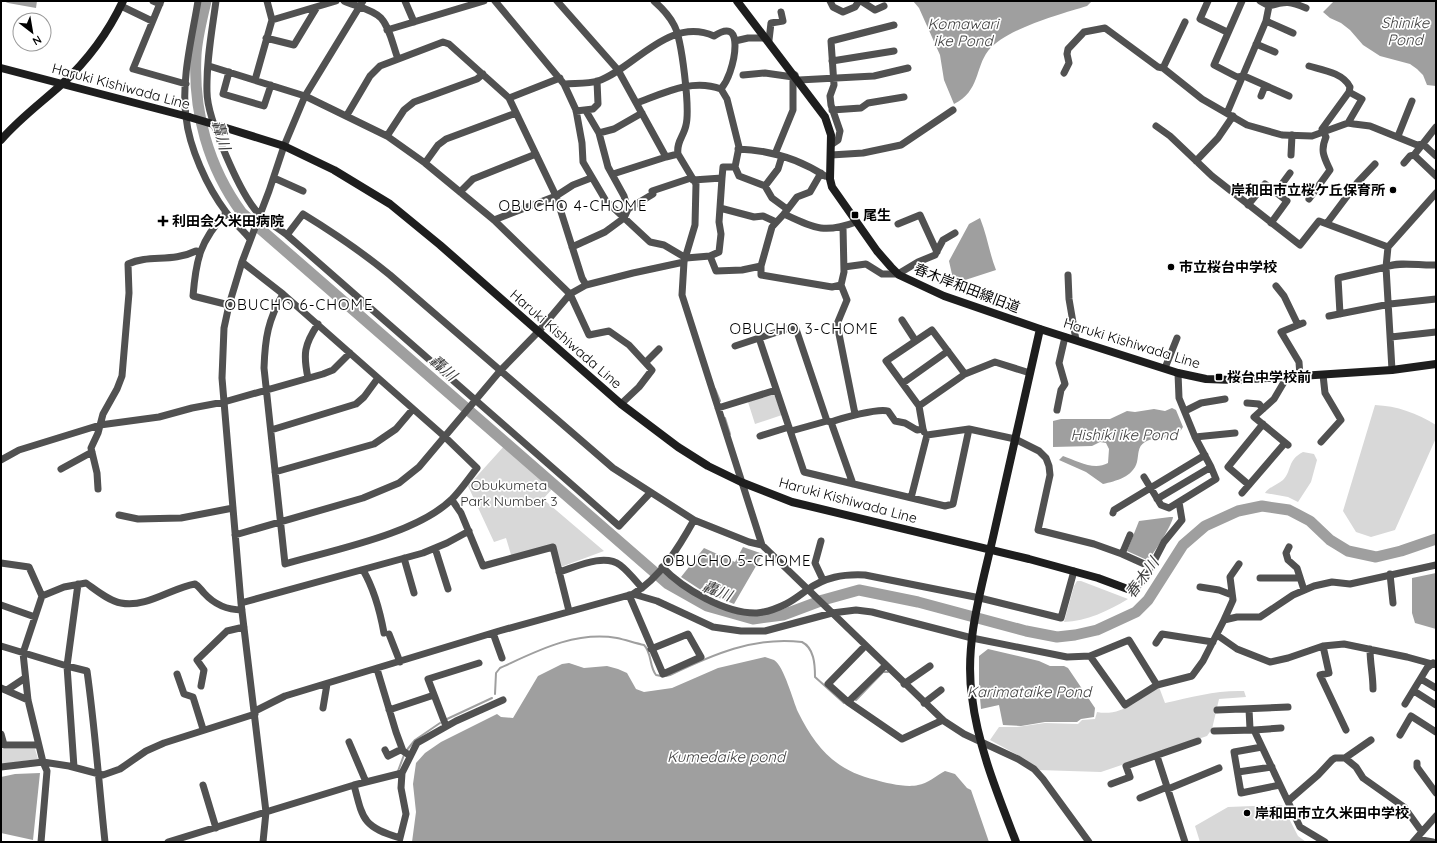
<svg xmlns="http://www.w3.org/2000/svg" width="1437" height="843" viewBox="0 0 1437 843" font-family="Quicksand,'Noto Sans JP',sans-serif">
<rect width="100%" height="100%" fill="#fff"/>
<path fill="#d8d8d8" d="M771,394L775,396L782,415L755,424L748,402Z
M1375,405C1397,406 1417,413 1436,425V438L1395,530L1371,537L1356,532L1343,511Z
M506,444L554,487L543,499L604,551L558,568L554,544L512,558L506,538L494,542L468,486Z
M1303,452L1314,454L1317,460L1311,482L1298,502L1288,497L1265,493C1269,487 1277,485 1283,480C1292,471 1287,460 1303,452Z
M1077,581H1081L1128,599C1108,611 1087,621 1064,622L1074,586Z
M1159,687L1165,703C1192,697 1217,690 1244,691L1246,697L1219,699L1212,729L1207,736L1101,772L1038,770L1025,759L990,740L999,727H1017L1045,723L1078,724L1082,720L1095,719L1097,712C1121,717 1140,699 1159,687Z
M1,749H35L38,759L1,764Z
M1282,805L1298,836L1306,842H1200L1195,826L1228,807Z"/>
<path fill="#9f9f9f" d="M3,1H37L36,8L8,3Z
M913,1H1092L1087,6C1061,14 1005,29 988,51C975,68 980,91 954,104L944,80L940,55L919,8Z
M1334,1H1436V86L1427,85L1423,75L1417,69L1410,64L1380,56L1363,45L1350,30L1341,23L1330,18L1323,12Z
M980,218C987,235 989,252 996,270L959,282L953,279L949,261L969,224Z
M1172,408L1176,410L1183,427C1174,443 1158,434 1145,442C1137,447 1139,454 1137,462C1133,477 1116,481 1103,484L1086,472L1059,460L1063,456C1077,461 1094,471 1108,463L1109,449L1106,443L1100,442L1092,446L1053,447V421L1061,419H1110L1127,411L1135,412L1154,409L1165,411Z
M1170,517H1173C1173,523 1152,558 1147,560L1127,551L1139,521Z
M743,547L763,554L734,604L704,592L681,577L704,548L735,562Z
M1436,573V629L1415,623L1412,613V578Z
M988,649L1039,661L1050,666H1064L1068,668L1095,708L1094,717L1081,719L1077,722H1045L1021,726L1003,725L999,705L981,709L979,687V656Z
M765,657C768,658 771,659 774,660C784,666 793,701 798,712C816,748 836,771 876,780C886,783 907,788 918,785C927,784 937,775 945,771L955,774L967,788L971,790L989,842H412L416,812L413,784L416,763L425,753L441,742L497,714L501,717L513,718L538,676L562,664L569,663L584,668L607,666L618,669L627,673L636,689L644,692L672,688L718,668Z
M40,773L33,840L1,833V777L15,774Z"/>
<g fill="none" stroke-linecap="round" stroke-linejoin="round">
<path stroke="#9f9f9f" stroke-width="2" d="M715,389L720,401
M725,418L730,434
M666,676L670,675C712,655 754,636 802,642C814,648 815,664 815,677L844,703
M495,694L496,673L500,668C537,651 574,631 617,638C626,640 635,643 644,645C652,653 649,666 656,675L661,676
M856,700L883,672H888
M447,719L492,698
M406,751L415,740L440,723
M398,771L404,755"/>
<path stroke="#9f9f9f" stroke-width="11" d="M206,1C202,19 197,37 196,55C193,111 208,167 242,213L668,584L707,606L753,619L783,615L823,600L859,590L918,602L1026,631L1057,637L1075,635L1097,630L1136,612L1148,600L1183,545L1205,526L1238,511L1262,506L1289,510L1310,521L1330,540L1348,551L1376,557L1401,551L1436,539"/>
<path stroke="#515151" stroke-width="7" d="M153,1L160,4
M161,1L133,69L186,84
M198,1C192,38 181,79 186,117C189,147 207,187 226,212C233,222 243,230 250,239
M216,1C212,31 206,62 207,92C207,118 241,197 260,215C267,222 278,228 287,235L619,526L650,493
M344,1C355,6 372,9 381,18C390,28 393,46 398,59
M405,1L414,22
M495,1L564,84C574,83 588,84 598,81C634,69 668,16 714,36C743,17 735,57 730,72C728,78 725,84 721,89
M557,1L618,70L666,157L678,154L696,184L695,225L684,262L682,295L762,545L944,721L964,734L1018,759L1034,769L1043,779L1089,842
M654,1C662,8 669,15 674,25C682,39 690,109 686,125C684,136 676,142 678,154
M830,1L833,7L843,12L855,7L859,1
M861,1L875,10L884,6
M1208,1L1200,19L1227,32
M1242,1L1214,65L1237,77L1244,76L1289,96
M1260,1L1269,6C1286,1 1290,1 1306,8
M121,6L152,21
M272,20L336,1
M1266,21L1293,33
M387,30L484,1
M266,38L294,45L317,7
M769,40L771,23L783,21L781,12
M735,41L748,38H767
M1256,44L1275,52
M832,61L894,51
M209,66L305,96L387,136L425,163L494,220L570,294L589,335L609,331L629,345L652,370L639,387L621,404
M1309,66C1323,70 1343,73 1350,87L1349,92
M1163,68L1185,22
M229,72L223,94L264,106L271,85
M1064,73L1069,63L1067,54L1068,49L1084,32L1105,28L1158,67L1163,68L1202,99L1247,125L1282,135L1312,136L1348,123L1354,124L1370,126L1417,145L1423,144L1436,156
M743,75L765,73L793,77
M255,80L272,20L267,1
M799,80L874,76L908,68
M564,84L576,110L582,143L583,162L606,201L650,242L664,245L686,258L710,256L719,252L721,234L719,222L722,178L693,180
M1261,96L1265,86
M509,98L560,78
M637,103C664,93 692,78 721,89L727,99L739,147L735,167H723L722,178
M832,110L861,108L868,103L904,97
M576,111L593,109L598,104L597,81
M586,111L599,133L608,167L624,196L628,209
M1227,113L1266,21L1269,6
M347,115L370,76L380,66L443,42L449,44L509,98L556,196L582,278L586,285
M1156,126L1170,136L1212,176L1300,245L1319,221L1388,247
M599,133L614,129L642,113
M387,136L404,110L414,102L477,79L483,74
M1398,136L1412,101
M832,144L838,140L840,131L831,105L830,96L834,85L831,41L894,25
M738,149C769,150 799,159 825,176
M775,154L793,110V77L795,75
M831,155L863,153L901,145L953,110
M1291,155L1292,135
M1414,155L1436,176
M1196,161L1218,138L1233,116
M425,163L438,145L446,139L516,113
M1404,163L1410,156L1414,155L1436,127
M735,167L739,176L765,186L778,169L782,156
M821,173L810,192L797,197L784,214L772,227L761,266V275L832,287L841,285
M613,174L666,157
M274,178L303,191
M765,186L772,198L787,209
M460,192L473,179L536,154
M1276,192L1290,173
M1309,199L1330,170C1324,157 1320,151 1326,137L1322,129L1349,92L1362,99L1348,123
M1248,205L1265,184L1287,201L1271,223
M720,208L754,217L763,216L776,222
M226,213C200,241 196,259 193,296L229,305
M784,214C814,228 824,234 856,222
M494,220L556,196L573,185L591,178
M1327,223L1357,183L1375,164
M898,224L920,215L937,252
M843,227L844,272L841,285L847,300L837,324L855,414
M287,235L303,214C334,233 362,252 390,275L613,468L694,520L749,542L762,545
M572,247L605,232L624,218L628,209L653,194L652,191L691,178
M710,256L716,271L742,270L761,266
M242,262L283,294L445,437L477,468C469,478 461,490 452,499C417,534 333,550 285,564L264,368C265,338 268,320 283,294
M844,267L866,264L882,274H898L918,262L935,255L943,240L955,233
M1068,275L1069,299L1076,340
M1276,286L1284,296L1298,325
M1340,314L1338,278L1386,267C1399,261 1421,266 1436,265
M1329,316L1390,304L1436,299
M902,320L915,340
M1391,337L1436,332
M759,338L804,472L945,506L953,504L969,429
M735,346L795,326L827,421L791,431
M646,362L659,349
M1165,368L1177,338
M1392,370L1386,267L1388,247L1436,193
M1300,376L1299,362L1281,332L1303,323
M1287,377L1274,399L1254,417L1288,445
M308,378C303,354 304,345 318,324
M903,383L948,351
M1247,403L1259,404L1263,409
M919,406L886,361L932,330L965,374
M718,408L776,390
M1057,410L1061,390L1065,384L1059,363L1065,337
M1185,411L1201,403L1225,399
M827,421L831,422C842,418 878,408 888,411L895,421L905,423L917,430L923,429L924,432
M831,422L853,484
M923,429L919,406L965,374L995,362L1030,373
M271,430L356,404L364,397L378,378
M760,436L789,427
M1195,437L1235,433
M1321,442L1341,420L1325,393L1323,375
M1,460L19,450L100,425L159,417L192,408L224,402L323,374L333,370L350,353
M61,469L92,452
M275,472L374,444L396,429L413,409
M1144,477L1161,505L1169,508L1216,479L1211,467L1195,437L1179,398L1178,373
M1249,485L1228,467L1263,424
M98,489L97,473L91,448L98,433L103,414L117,389L122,376L129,293L128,264C150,254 171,263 196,251L200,252
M1242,493L1285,443
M911,498L927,435L969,429L1015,439L1039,451L1046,458L1049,466L1050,475L1038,530L1094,544L1122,554L1151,567L1146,577L1133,591
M1157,499L1211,467
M452,500L461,513L483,566L553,547L569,611
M1113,513L1114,510L1205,455
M119,515L138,519L181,518L233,508
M235,535L363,498L399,483L419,467L500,371L538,332L570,294L586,285L633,273L684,262
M821,541L815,563L823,580
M1289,547L1286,553L1288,560L1297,568L1304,590
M435,548L448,589
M1122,554L1130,535
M404,558L414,593
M1,563L29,567L42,596L23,653L28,700L43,762L69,766L103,775L120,769L146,751L164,743L255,714
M662,567C683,589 726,614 757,613C767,612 778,608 786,604C794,600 800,595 807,590C825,577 843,574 865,575L980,598L1061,618L1074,571
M1151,567L1164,542L1182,520L1179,502
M363,570C374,589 380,611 384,633
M559,572C576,567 604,553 620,565C628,571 635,580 642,588
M1390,574L1393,603
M1260,578H1300
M1200,587L1219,590L1232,595
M633,594C660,578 679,547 694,520
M629,595L663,674L701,657L688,634L651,649
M42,596L64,587L86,583C96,590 109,601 121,603C147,608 171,588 195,584C199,586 201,590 204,593C214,604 227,610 242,610
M241,603L423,553L447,543L469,531
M1,605L35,617
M1224,620L1233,600L1230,577L1239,564
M493,633L502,658
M389,634L400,662
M1217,635L1237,649L1270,662L1288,658L1323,646L1344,644L1407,657L1436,665
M1156,643L1162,634L1213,642
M1,646L67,666L87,671C95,728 99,785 105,842
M865,646L828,684L848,702L885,666
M1323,646L1329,673L1320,675L1346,730
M1370,649C1370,663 1373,675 1373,689
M1090,656L1125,705L1157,685L1192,676L1203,661L1224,620L1237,617H1260L1293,595L1314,586L1332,582L1350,584L1436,565
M377,669L396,732L403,751L409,755
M177,674L184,694L193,697L203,729
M1421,679L1436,688
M904,684L930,666
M201,686L204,670L197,660L227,631L244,627
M1,688L28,700
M7,690L25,678
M1414,691L1436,705
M848,702L902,739L943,720
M924,703L941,690
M1405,704L1427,668L1433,663
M323,708L327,684
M1249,709L1250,729
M389,710L434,695
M1217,710L1288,707
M255,711L285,696L499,631L633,594L657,601L713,627L741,631H765L832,613L856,610L872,612L972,638L1067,657L1090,656L1129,640L1157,685
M446,726L428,679L479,663
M1254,730L1281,728
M1214,731L1254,730L1300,827L1325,842
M1,734L4,745H38
M1400,735L1411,716L1436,732
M349,742L366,782
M1262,747L1234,752L1241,793L1280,785
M385,750L388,756L402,749
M1157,756L1185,842
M1345,758L1371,740
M1417,763V767L1436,793
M1,767L43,762L47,771L41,842
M74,767L67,666L78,584
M1238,772L1272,767
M1111,784L1130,777L1126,766L1198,741
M203,785L216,828
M354,785C363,820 363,827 400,838
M1168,789L1219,768
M1140,798L1167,787
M1288,801L1318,775L1332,760L1335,758H1345L1356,767L1363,778L1404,807L1422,832
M1416,839L1433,842
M168,842L354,785L402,773
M263,842L266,812L241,603L222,378L224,328L229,305L242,262L269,191L284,146L305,96L363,1
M399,842L406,814L401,788L402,773L417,743L456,721L503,700
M1413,842L1436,816"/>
<path stroke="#1e1e1e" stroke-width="8" d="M737,1L825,117L831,135L830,179L832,187L877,251L891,267L899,275L944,296L1040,329L1178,373L1206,379L1233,380L1300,376L1392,370L1436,364
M1,68L189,117
M223,127L284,146L334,170L390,204L440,245L621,404L678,447L708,466L741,482L792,502L1029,559L1098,578L1133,591
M1,140C19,119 41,103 62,84C88,60 108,33 123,1
M1016,842C998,795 978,747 972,697C964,642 982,587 994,533C1009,465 1025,397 1040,329"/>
<path stroke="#1e1e1e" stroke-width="8" d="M189,117L223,127"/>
</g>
<g fill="#000" stroke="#fff" stroke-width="1.5">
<circle cx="1393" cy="190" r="4"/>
<rect x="851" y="211" width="8" height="8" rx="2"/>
<path d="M161 215h4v4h4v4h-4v4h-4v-4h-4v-4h4z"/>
<circle cx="1171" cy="267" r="4"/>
<rect x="1215" y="373" width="8" height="8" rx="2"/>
<circle cx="1247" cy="813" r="4"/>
</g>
<g text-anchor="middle" stroke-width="3.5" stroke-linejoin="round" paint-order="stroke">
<g font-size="14" fill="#000" stroke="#fff">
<text transform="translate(121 86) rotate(15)" y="5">Haruki Kishiwada Line</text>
<text transform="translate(967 288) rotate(21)" y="5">春木岸和田線旧道</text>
<text transform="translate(566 339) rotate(41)" y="5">Haruki Kishiwada Line</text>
<text transform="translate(1132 343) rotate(17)" y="5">Haruki Kishiwada Line</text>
<text transform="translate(848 500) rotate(15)" y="5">Haruki Kishiwada Line</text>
</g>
<g font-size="14" font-weight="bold" fill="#000" stroke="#fff" text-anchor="start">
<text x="1385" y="195" text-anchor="end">岸和田市立桜ケ丘保育所</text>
<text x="863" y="220">尾生</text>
<text x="172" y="226">利田会久米田病院</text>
<text x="1179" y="272">市立桜台中学校</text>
<text x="1227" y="382">桜台中学校前</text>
<text x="1255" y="818">岸和田市立久米田中学校</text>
</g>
<g font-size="14" fill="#2f2f2f" stroke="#fff">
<text x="509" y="490">Obukumeta<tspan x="509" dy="16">Park Number 3</tspan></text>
</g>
<g font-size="15" font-style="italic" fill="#404040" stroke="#fff">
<text x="1405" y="28">Shinike<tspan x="1405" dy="17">Pond</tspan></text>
<text x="963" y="29">Komawari<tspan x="963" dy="17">ike Pond</tspan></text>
<text transform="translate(221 135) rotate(74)" y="5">轟川</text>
<text transform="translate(443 368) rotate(41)" y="5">轟川</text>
<text x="1124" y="440">Hishiki ike Pond</text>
<text transform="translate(1142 578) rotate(-54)" y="5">春木川</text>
<text transform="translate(717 591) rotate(21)" y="5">轟川</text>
<text x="1029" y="697">Karimataike Pond</text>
<text x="726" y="762">Kumedaike pond</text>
</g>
<g font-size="15" letter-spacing="1" fill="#000" stroke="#fff">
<text x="573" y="211">OBUCHO 4-CHOME</text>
<text x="299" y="310">OBUCHO 6-CHOME</text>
<text x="804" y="334">OBUCHO 3-CHOME</text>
<text x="737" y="566">OBUCHO 5-CHOME</text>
</g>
</g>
<rect width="1437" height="843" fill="none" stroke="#000000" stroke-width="4"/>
<g transform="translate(32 32) rotate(149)"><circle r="19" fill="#ffffff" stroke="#999999"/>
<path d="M0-3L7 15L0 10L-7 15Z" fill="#000000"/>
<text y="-6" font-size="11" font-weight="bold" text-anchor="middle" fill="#000000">N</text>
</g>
</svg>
